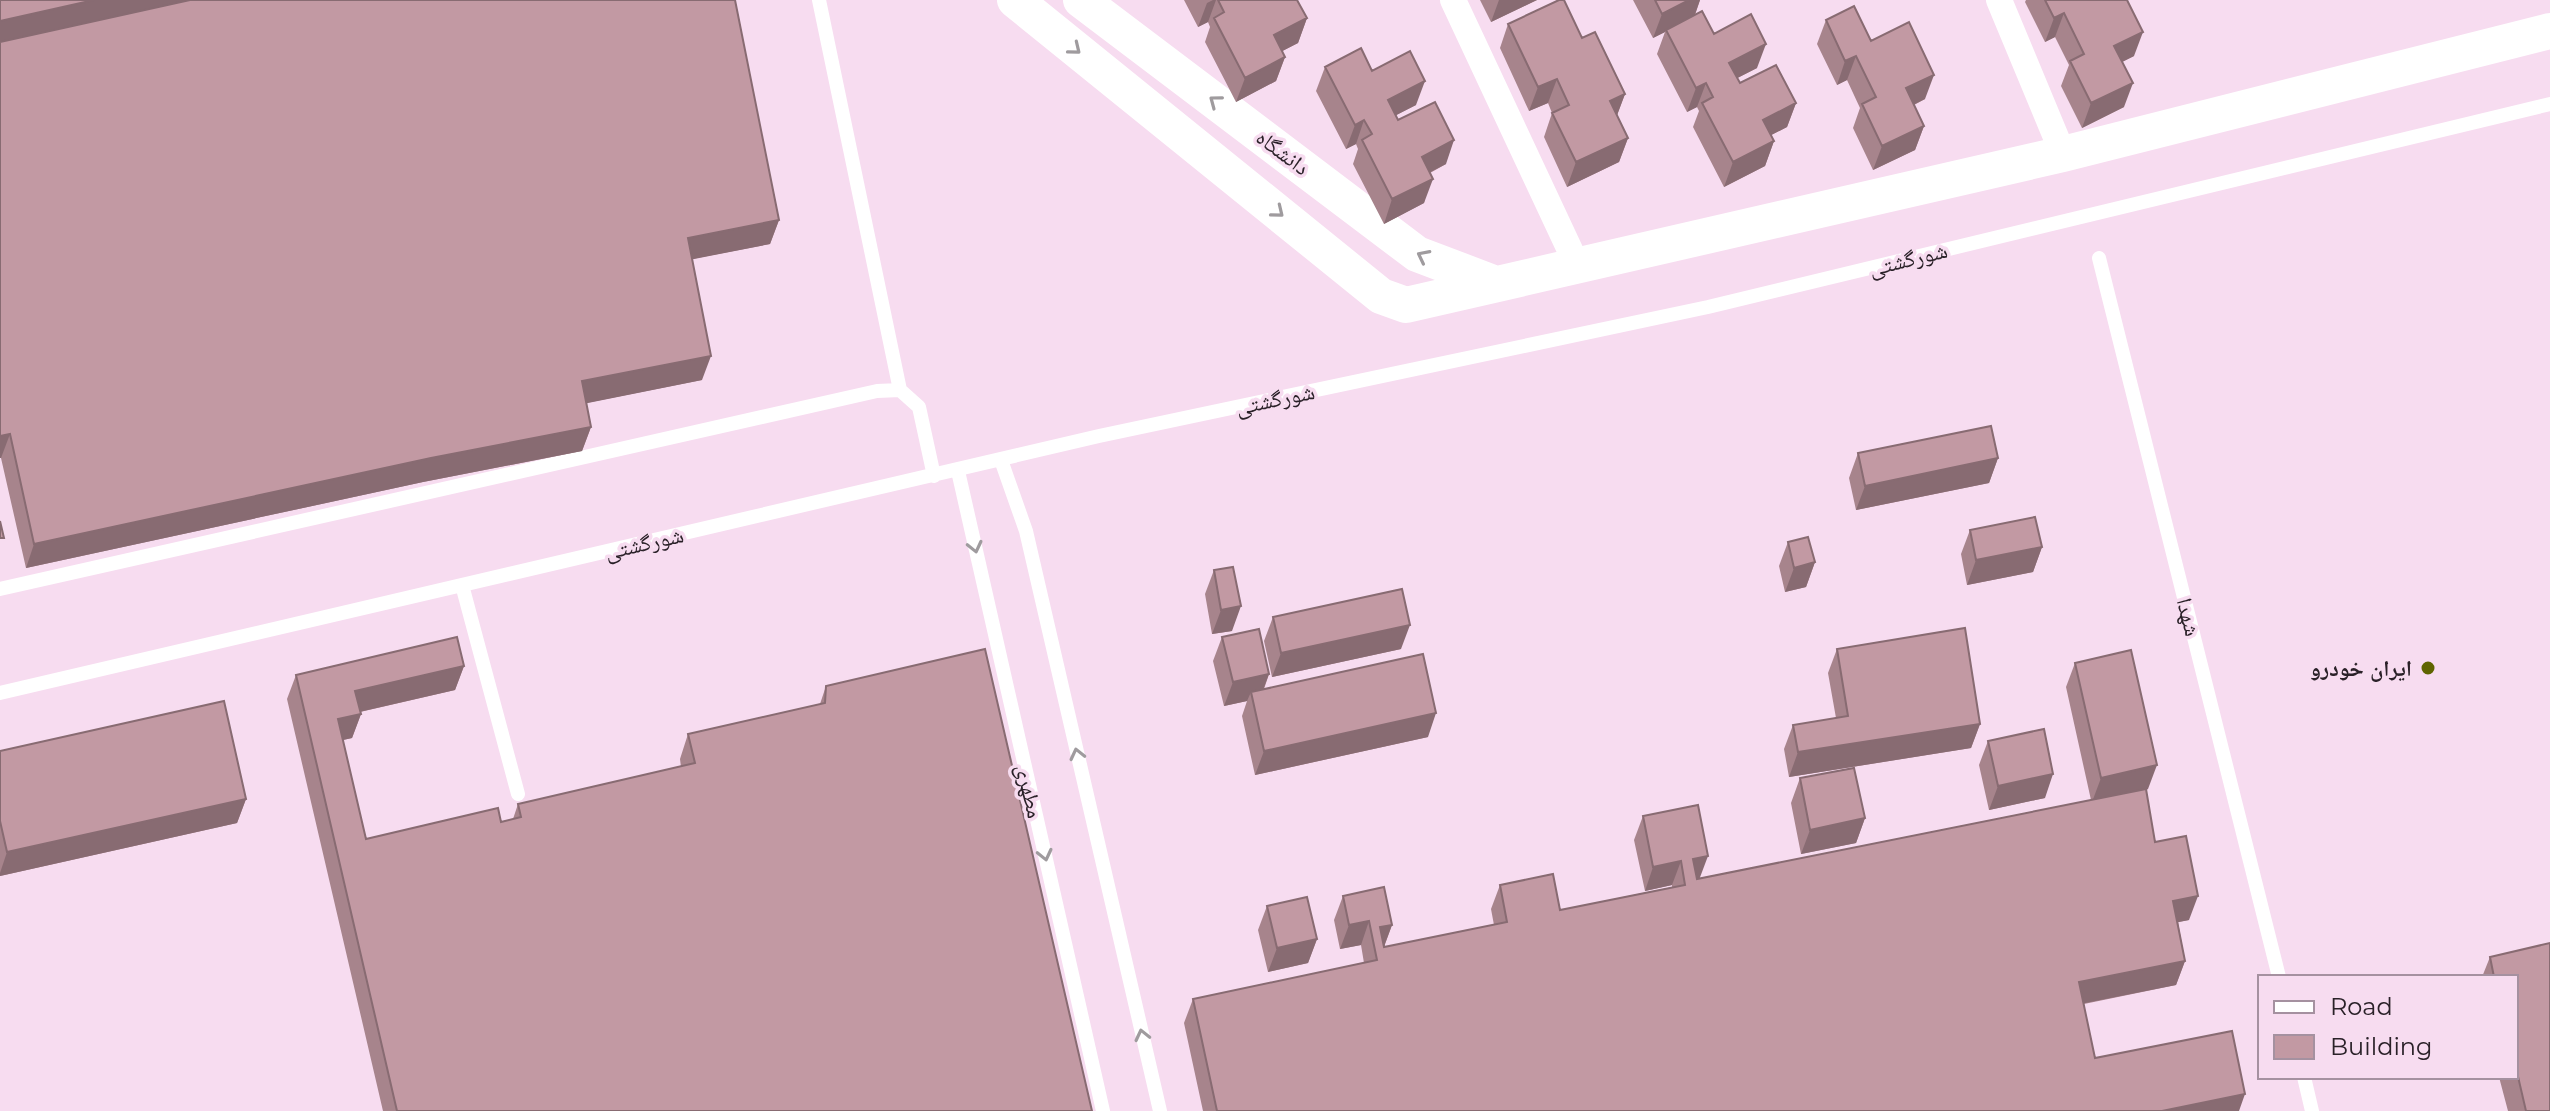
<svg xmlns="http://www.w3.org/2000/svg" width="2550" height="1111" viewBox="0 0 2550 1111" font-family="Montserrat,'Noto Naskh Arabic',sans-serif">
<rect width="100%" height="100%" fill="#f7dcf0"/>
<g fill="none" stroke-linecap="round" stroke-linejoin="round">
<path stroke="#fff" stroke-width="14" d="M819,0L900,390
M2099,258L2279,977
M1001,460L1026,531L1160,1111
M958,471L1103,1111
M462,585L518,794
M0,589L877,391L900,390L919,407L934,476
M0,693L1099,436L1708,307L2550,104
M2304,1077L2312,1111"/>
<path stroke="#fff" stroke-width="26" d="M1453,0L1577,265
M1999,0L2063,154"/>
<path stroke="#fff" stroke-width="36" d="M1015,0L1381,296L1406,305L2063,154L2550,31
M1081,0L1417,254L1496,284"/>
</g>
<path fill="#a7848c" d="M0,0L779,220L770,244L692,259L702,380L586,403L591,427L582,451L423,482L26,568L1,458Z
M1184,0H1297L1307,18L1298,43L1282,51L1285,57L1276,81L1236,102L1205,42L1210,27L1208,22L1198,27Z
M1480,0H1537L1491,22Z
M1633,0H1700L1695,15L1714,34L1757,68L1737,78L1740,83L1796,103L1787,127L1771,135L1774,141L1765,166L1724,187L1693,127L1699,111L1697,107L1687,112L1657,54L1665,32L1653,38Z
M2026,0H2127L2134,56L2122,62L2124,107L2082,128L2061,86L2069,65L2055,37L2045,42L2025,2Z
M1826,20L1871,41L1925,99L1914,105L1924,126L1915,150L1873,170L1853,128L1860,108L1847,80L1837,85L1817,44Z
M1508,24L1582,38L1625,94L1617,115L1628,138L1619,162L1567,187L1544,137L1552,113L1548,103L1529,111L1500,48Z
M1325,67L1372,71L1416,105L1396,115L1398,120L1446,164L1430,173L1424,203L1384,224L1353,164L1358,149L1356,144L1346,149L1316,91Z
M1858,453L1998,458L1989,483L1856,510L1849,478Z
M1970,530L2042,547L2033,572L1967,585L1961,554Z
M1788,542L1815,562L1806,587L1785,592L1779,566Z
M1214,570L1232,631L1212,634L1205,594Z
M1273,617L1401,649L1272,677L1264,641Z
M1222,637L1269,674L1264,689L1428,737L1255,775L1242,716L1247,701L1224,706L1213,661Z
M1837,649L1980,724L1971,748L1789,777L1784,749L1793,725L1836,718L1828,673Z
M2075,663L2148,789L2146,790L2155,842L2189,920L2178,922L2185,961L2176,985L2084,1004L2095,1058L2239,1111H1203L1184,1023L1193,999L1364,963L1361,945L1340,949L1334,920L1343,896L1392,925L1384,947L1494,925L1491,909L1500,885L1560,910L1672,887V885L1645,891L1634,840L1643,816L1700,878L2091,800L2066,687Z
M464,666L455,690L360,712L361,714L352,738L343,740L366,839L501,822L513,819L518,804L681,767L680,759L688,734L820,704L826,686L1092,1111H383L287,699L296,675Z
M1988,741L2045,798L1989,810L1979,765Z
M0,751L246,799L237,823L0,876Z
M1800,778L1865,818L1856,843L1801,854L1791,803Z
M1267,906L1317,939L1308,963L1268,972L1258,930Z
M2550,943V1111H2508L2499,1077H2516V977H2482L2490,957Z"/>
<path fill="#886b72" d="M94,0H194L0,43V21Z
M1213,0H1216L1208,22L1198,27L1207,3Z
M1499,0H1537L1491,22Z
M1689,0H1700L1694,17L1666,30L1665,32L1653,38L1662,14Z
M2064,13L2055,37L2045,42L2054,18Z
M1307,18L1298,43L1265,60L1274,35Z
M2143,32L2134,56L2106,70L2114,46Z
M1766,44L1757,68L1720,87L1729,63Z
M1856,56L1847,80L1837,85L1845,61Z
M1285,57L1276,81L1236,102L1245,78Z
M1934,75L1925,99L1897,113L1906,88Z
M1557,79L1548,103L1529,111L1538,87Z
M1425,81L1416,105L1379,124L1388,100Z
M1706,83L1697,107L1687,112L1696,88Z
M2133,83L2124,107L2082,128L2091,103Z
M1625,94L1616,118L1610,101Z
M1796,103L1787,127L1754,144L1763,120Z
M1364,120L1356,144L1346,149L1355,125Z
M1924,126L1915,150L1873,170L1882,146Z
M1628,138L1619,162L1567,187L1576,162Z
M1454,140L1446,164L1413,181L1422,157Z
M1774,141L1765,166L1724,187L1733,162Z
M1433,179L1424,203L1384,224L1392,199Z
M779,220L770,244L679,262L688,238Z
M711,356L702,380L573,406L582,381Z
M591,427L582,451L423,482L26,568L34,544L431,458Z
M10,434L1,458H0V436Z
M1998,458L1989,483L1856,510L1865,486Z
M2042,547L2033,572L1967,585L1976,560Z
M1815,562L1806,587L1785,592L1794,568Z
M1241,606L1232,631L1212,634L1221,610Z
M1410,625L1401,649L1272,677L1281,653Z
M464,666L455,690L346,715L355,691Z
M1269,674L1260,698L1251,692L1247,701L1224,706L1233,682Z
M1436,713L1428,737L1255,775L1264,751Z
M361,714L352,738L329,743L338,719Z
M1980,724L1971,748L1789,777L1798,752Z
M2157,765L2148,789L2092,802L2101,778Z
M2053,774L2045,798L1989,810L1998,786Z
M246,799L237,823L0,876V873L7,852Z
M1865,818L1856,843L1801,854L1810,830Z
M1708,856L1699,880L1685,883L1693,859Z
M1681,861L1672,885L1645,891L1653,867Z
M2198,896L2189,920L2164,925L2173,901Z
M1369,921L1361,945L1340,949L1349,925Z
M1392,925L1383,949L1380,927Z
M1317,939L1308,963L1268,972L1277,948Z
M2185,961L2176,985L2070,1006L2079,982Z
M2245,1094L2239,1111H2162Z"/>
<path fill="#c299a3" stroke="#886b72" stroke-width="2" d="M0,0H94L0,21Z
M190,0H735L779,220L688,238L711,356L582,381L591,427L431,458L34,544L10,434L0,436V42Z
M1218,0H1297L1307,18L1274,35L1285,57L1245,78L1214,18L1224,12Z
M1559,0H1564L1582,38L1595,32L1625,94L1610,101L1628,138L1576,162L1552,113L1569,105L1557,79L1538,87L1508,24Z
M1655,0H1689L1662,14Z
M2045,0H2127L2143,32L2114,46L2133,83L2091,103L2070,61L2084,54L2064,13L2054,18Z
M1854,6L1871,41L1909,22L1934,75L1906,88L1924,126L1882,146L1862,104L1876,97L1856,56L1845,61L1826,20Z
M1702,11L1714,34L1751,14L1766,44L1729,63L1740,83L1776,65L1796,103L1763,120L1774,141L1733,162L1702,103L1713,97L1706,83L1696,88L1666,30Z
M1361,48L1372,71L1410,51L1425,81L1388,100L1398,120L1435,102L1454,140L1422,157L1433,179L1392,199L1362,140L1372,134L1364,120L1355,125L1325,67Z
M1991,426L1998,458L1865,486L1858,453Z
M2035,517L2042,547L1976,560L1970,530Z
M0,521L4,538H0Z
M1808,537L1815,562L1794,568L1788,542Z
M1233,567L1241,606L1221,610L1214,570Z
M1402,589L1410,625L1281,653L1273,617Z
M1965,628L1980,724L1798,752L1793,725L1848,716L1837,649Z
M1259,629L1269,674L1233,682L1222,637Z
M457,637L464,666L355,691L361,714L338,719L366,839L498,808L501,822L521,817L518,804L695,763L688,734L825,703L826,686L985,649L1092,1111H397L296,675Z
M2131,650L2157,765L2101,778L2075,663Z
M1423,654L1436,713L1264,751L1251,692Z
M224,701L246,799L7,852L0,821V751Z
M2044,729L2053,774L1998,786L1988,741Z
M1854,768L1865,818L1810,830L1800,778Z
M2146,789L2155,842L2186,836L2198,896L2173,901L2185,961L2079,982L2095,1058L2232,1031L2245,1094L2162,1111H1217L1193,999L1377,960L1369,921L1349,925L1343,896L1384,887L1392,925L1380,927L1384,947L1507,922L1500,885L1553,874L1560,910L1685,885L1681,861L1653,867L1643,816L1698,805L1708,856L1693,859L1697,879Z
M1307,897L1317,939L1277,948L1267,906Z
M2550,943V1111H2526L2516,1068V977H2494L2490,957Z"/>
<defs><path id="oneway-chevron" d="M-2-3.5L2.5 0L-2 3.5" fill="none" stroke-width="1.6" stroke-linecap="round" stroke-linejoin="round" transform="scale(2)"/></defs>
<g stroke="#9f9b9e">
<use href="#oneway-chevron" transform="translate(1075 49) rotate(39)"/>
<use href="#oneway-chevron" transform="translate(1215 101) rotate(-143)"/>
<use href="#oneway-chevron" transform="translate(1278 212) rotate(39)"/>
<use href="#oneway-chevron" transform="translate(1423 256) rotate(-153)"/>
<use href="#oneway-chevron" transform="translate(975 547) rotate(77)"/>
<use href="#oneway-chevron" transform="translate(1077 754) rotate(-103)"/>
<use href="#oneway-chevron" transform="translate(1045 855) rotate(77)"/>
<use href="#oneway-chevron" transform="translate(1142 1035) rotate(-103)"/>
</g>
<circle fill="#5f6400" stroke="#f7dcf0" stroke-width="3" cx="2428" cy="668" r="8"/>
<g text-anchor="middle" stroke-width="7" stroke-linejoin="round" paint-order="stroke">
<g font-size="22" fill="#2a2128" stroke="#f7dcf0">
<text transform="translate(1283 152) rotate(37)" y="8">دانشگاه</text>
<text transform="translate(1908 259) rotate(-14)" y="8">شورگشتی</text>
<text transform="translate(1275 399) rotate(-12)" y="8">شورگشتی</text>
<text transform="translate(644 543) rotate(-13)" y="8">شورگشتی</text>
<text transform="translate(2189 617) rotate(76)" y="8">شهدا</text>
<text transform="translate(1030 791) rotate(77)" y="8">مطهری</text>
</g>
<g font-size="22" font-weight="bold" fill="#2a2128" stroke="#f7dcf0" text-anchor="end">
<text x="2412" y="676">ایران خودرو</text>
</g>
</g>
<rect x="2258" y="975" width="260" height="104" fill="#f7dcf0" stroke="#a591a0" stroke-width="2"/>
<rect x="2274" y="1001" width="40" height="12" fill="#ffffff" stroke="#a591a0" stroke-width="2"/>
<text x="2330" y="1015" font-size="24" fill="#2a2128">Road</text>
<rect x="2274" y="1035" width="40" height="24" fill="#c299a3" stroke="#a591a0" stroke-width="2"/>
<text x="2330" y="1055" font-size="24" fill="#2a2128">Building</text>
</svg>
